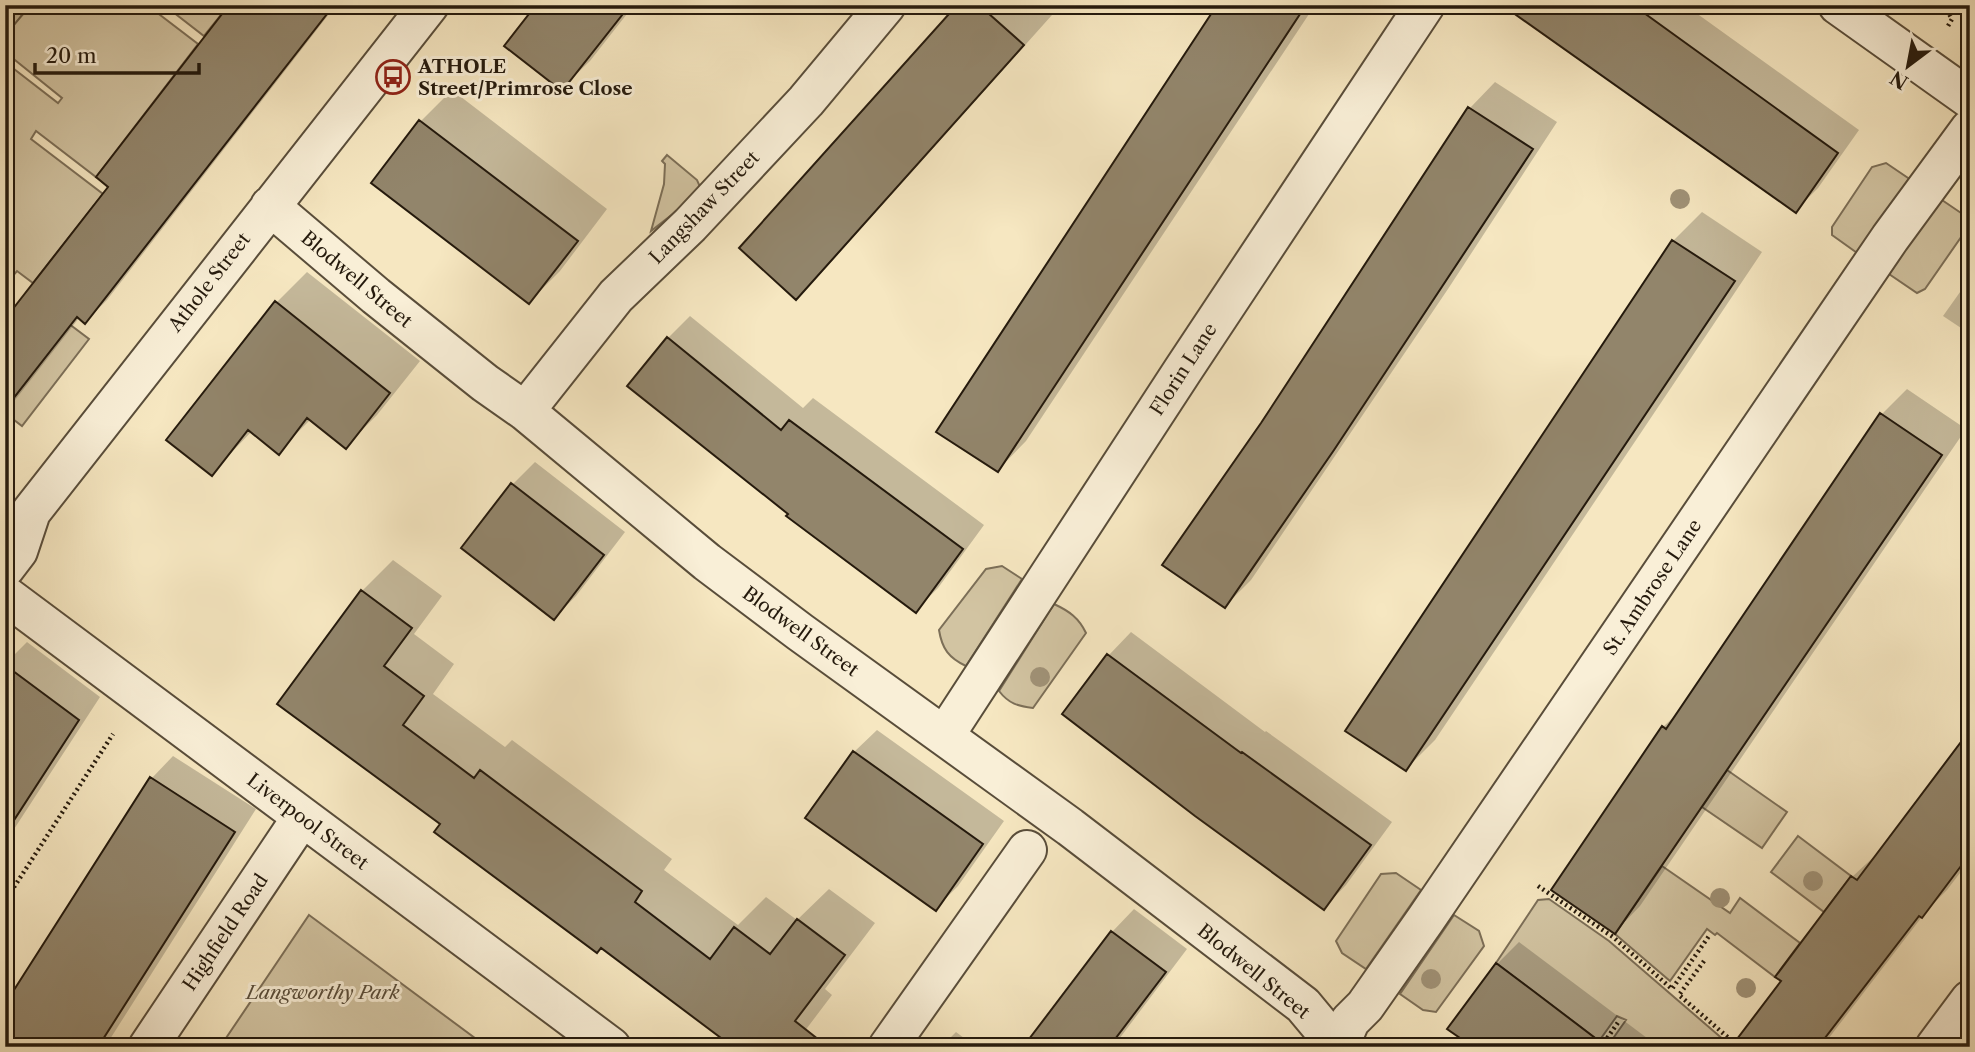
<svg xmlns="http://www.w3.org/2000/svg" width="1975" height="1052" viewBox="0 0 1975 1052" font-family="'Libre Caslon Text',serif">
<rect width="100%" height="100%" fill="#f6e7c1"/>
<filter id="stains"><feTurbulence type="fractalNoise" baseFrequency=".00286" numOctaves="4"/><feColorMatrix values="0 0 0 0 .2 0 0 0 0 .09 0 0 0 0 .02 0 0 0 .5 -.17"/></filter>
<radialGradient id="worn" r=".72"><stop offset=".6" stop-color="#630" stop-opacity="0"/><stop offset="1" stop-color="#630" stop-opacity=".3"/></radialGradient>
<path fill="#d2c4a2" stroke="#7c6f58" stroke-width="2" d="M30,5H147L198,44L96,177L36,131L31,139L103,194L33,283L17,271L5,285V62L58,103L62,98L5,52V36Z
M164,5H229L204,36Z
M667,155L697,180L701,189L697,195L651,231L664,184L665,164L662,161Z
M1886,163L1911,180L1860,255L1832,235V227L1872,167Z
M1939,198L1964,215L1966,230L1925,289L1917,293L1889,274Z
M40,302L89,339L22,426L5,413V409L29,378Z
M1002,566L1022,579L966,666C949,658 942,649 939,630L986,569Z
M1054,604C1069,611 1079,618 1086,633L1033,708C1018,706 1009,704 999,691Z
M1727,770L1787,812L1762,848L1702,807Z
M1798,836L1851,876L1824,912L1771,872Z
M1662,866L1730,913L1740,898L1800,943L1775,977L1717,933L1715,935L1707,929L1670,981L1615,934Z
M1396,873L1421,890L1366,969L1342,953L1336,941L1381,874Z
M1549,899L1609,941L1732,1047H1607L1626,1020L1617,1016L1599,1041L1496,963L1538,900Z
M309,915L487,1047H220Z
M1454,915L1479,931L1484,946L1436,1012L1423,1010L1400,994Z"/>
<path fill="#0003" d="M5,5H33L5,36Z
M231,5H336L107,300L85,322L79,318L5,413V321L111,186Z
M538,5H634L590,61L561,89Z
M960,5H1041L1052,15L825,269L796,298Z
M1220,5H1315L1026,441L998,470Z
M1531,5H1685L1859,130L1818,188L1796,210Z
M1495,82L1557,122L1448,289L1251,580L1225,606L1262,424L1470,108Z
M452,90L607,209L560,271L529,302L373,182L421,121Z
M1702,212L1762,252L1435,740L1406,769L1673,241Z
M307,272L420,361L377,415L346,446L311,419L278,452L252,431L212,473L276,303Z
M1970,278V334L1943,316Z
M690,316L803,408L813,398L984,525L938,588L916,610L790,514L668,338Z
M1907,389L1966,429L1640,906L1615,932L1663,727L1683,708L1882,414Z
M535,462L625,532L576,596L554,618L463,548L513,484Z
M393,560L442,596L414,634L454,664L433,694L505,747L512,740L672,859L664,870L738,925L766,897L797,920L829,889L875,923L825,989L832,995L798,1040L442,824L280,704L362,591Z
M1131,632L1265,732L1266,731L1392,822L1346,885L1324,908L1065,713L1109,655Z
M27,642L100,697L5,843V664Z
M877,730L1004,821L958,886L936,908L854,752Z
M1970,733V860L1947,890L1928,909L1822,1047H1747L1784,980L1778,977L1852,877L1879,852Z
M173,756L256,809L105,1047H5L151,779Z
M1134,909L1187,949L1113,1047H1025L1112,932Z
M1519,942L1659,1047H1475L1497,964Z
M956,1032L976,1047H941Z"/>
<path fill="#92856b" stroke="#251a0d" stroke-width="2" d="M229,5H334L85,324L77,317L5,409V319L108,187L96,177Z
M536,5H630L562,91L504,46Z
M957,5H979L1024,45L796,300L739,248Z
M1217,5H1306L998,472L936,432Z
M1502,5H1633L1838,153L1796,213Z
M1468,107L1533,149L1334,450L1225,608L1162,565L1261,423Z
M419,120L578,241L529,304L371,183Z
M1672,240L1735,281L1406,771L1345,731Z
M275,301L390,393L346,449L307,418L279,455L248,430L212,476L166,440Z
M667,337L781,430L789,420L963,549L916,613L786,516L788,514L627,386Z
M1880,413L1942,455L1615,934L1551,890L1662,726L1666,729Z
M511,483L604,555L554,620L461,548Z
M361,590L412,628L384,666L424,696L403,725L474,778L480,770L642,891L635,902L710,959L734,927L770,954L797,919L845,955L795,1021L828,1047H733L601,948L597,953L434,832L440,824L277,704Z
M1107,654L1241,753L1242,752L1371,845L1324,910L1195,816L1062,714Z
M5,665L79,720L5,834Z
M1970,730V854L1922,918L1919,916L1818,1047H1731L1781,981L1775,977L1851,876L1857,880Z
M853,751L983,844L936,911L805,818Z
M150,777L235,832L98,1047H5V1004Z
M1111,931L1166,972L1109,1047H1023Z
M1496,963L1532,990L1607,1047H1473L1447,1029Z"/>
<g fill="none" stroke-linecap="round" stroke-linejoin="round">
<g stroke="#594d3a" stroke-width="42">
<path id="minor" d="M1838,5L1970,99
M270,206L376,296L485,383L525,411L707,562L800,632L1070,827L1303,1005L1338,1047
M525,411L616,296L690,225L806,101L886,5
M5,568L18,551L31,512L429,5
M5,595L611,1047
M945,735L1183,370L1425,5
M148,1047L302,817
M888,1047L1027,850
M1339,1047L1350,1021L1365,1006L1426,919L1890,238L1970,129
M1935,1047L1970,1000"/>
</g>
<path stroke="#251a0d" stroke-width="4.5" stroke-dasharray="2 3.5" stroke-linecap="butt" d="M1944,5L1952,19L1948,26
M1538,886L1613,937L1672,989L1709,936
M5,901L113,734
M1704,961L1679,995L1739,1047
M1601,1047L1619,1021"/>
<use href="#minor" stroke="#f9efd7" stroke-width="38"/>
</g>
<g fill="#a09277">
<circle cx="1680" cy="199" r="10"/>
<circle cx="1040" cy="677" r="10"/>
<circle cx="1813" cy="881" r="10"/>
<circle cx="1720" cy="898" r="10"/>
<circle cx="1431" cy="979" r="10"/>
<circle cx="1746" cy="988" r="10"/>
</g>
<defs>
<g id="bus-ring" transform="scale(1.75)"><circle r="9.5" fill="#f9efd7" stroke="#8f2418" stroke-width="1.5"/><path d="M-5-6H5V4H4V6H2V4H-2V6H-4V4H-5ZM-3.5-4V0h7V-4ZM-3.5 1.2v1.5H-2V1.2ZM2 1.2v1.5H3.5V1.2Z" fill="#8f2418"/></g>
</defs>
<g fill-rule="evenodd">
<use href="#bus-ring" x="393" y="77"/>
</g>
<g text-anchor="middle" stroke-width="6" stroke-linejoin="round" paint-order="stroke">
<g font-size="19" font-weight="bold" fill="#251a0d" stroke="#f9efd7" text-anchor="start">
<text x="418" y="73">ATHOLE<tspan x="418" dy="22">Street/Primrose Close</tspan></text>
</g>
<g font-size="19" fill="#251a0d" stroke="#f9efd7">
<text transform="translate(704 207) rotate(-46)" y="7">Langshaw Street</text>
<text transform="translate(357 279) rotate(40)" y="7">Blodwell Street</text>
<text transform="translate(209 282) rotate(-52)" y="7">Athole Street</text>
<text transform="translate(1183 369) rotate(-57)" y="7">Florin Lane</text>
<text transform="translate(1652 587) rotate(-56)" y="7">St. Ambrose Lane</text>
<text transform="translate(801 631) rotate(36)" y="7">Blodwell Street</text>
<text transform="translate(308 821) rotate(37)" y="7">Liverpool Street</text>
<text transform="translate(225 932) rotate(-56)" y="7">Highfield Road</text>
<text transform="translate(1254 971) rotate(39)" y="7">Blodwell Street</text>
</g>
<g font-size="19" font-style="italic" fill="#594d3a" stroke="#f9efd7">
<text x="323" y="999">Langworthy Park</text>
</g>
</g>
<rect width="1975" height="1052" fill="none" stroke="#f6e7c1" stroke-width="28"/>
<rect x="7" y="7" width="1961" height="1038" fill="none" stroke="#251a0d" stroke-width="3.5"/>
<rect x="14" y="14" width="1947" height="1024" fill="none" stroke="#251a0d" stroke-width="2"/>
<g transform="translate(1908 66) rotate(212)" stroke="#f9efd7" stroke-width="5" paint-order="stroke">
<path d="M0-5L12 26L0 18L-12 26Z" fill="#251a0d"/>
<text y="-10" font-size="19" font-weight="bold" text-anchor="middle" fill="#251a0d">N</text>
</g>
<path d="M35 63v10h164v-10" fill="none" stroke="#251a0d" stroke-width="3.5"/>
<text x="46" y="63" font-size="21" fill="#251a0d" stroke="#f9efd7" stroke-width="5" paint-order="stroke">20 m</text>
<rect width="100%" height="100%" filter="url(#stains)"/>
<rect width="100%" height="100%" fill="url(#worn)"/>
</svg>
